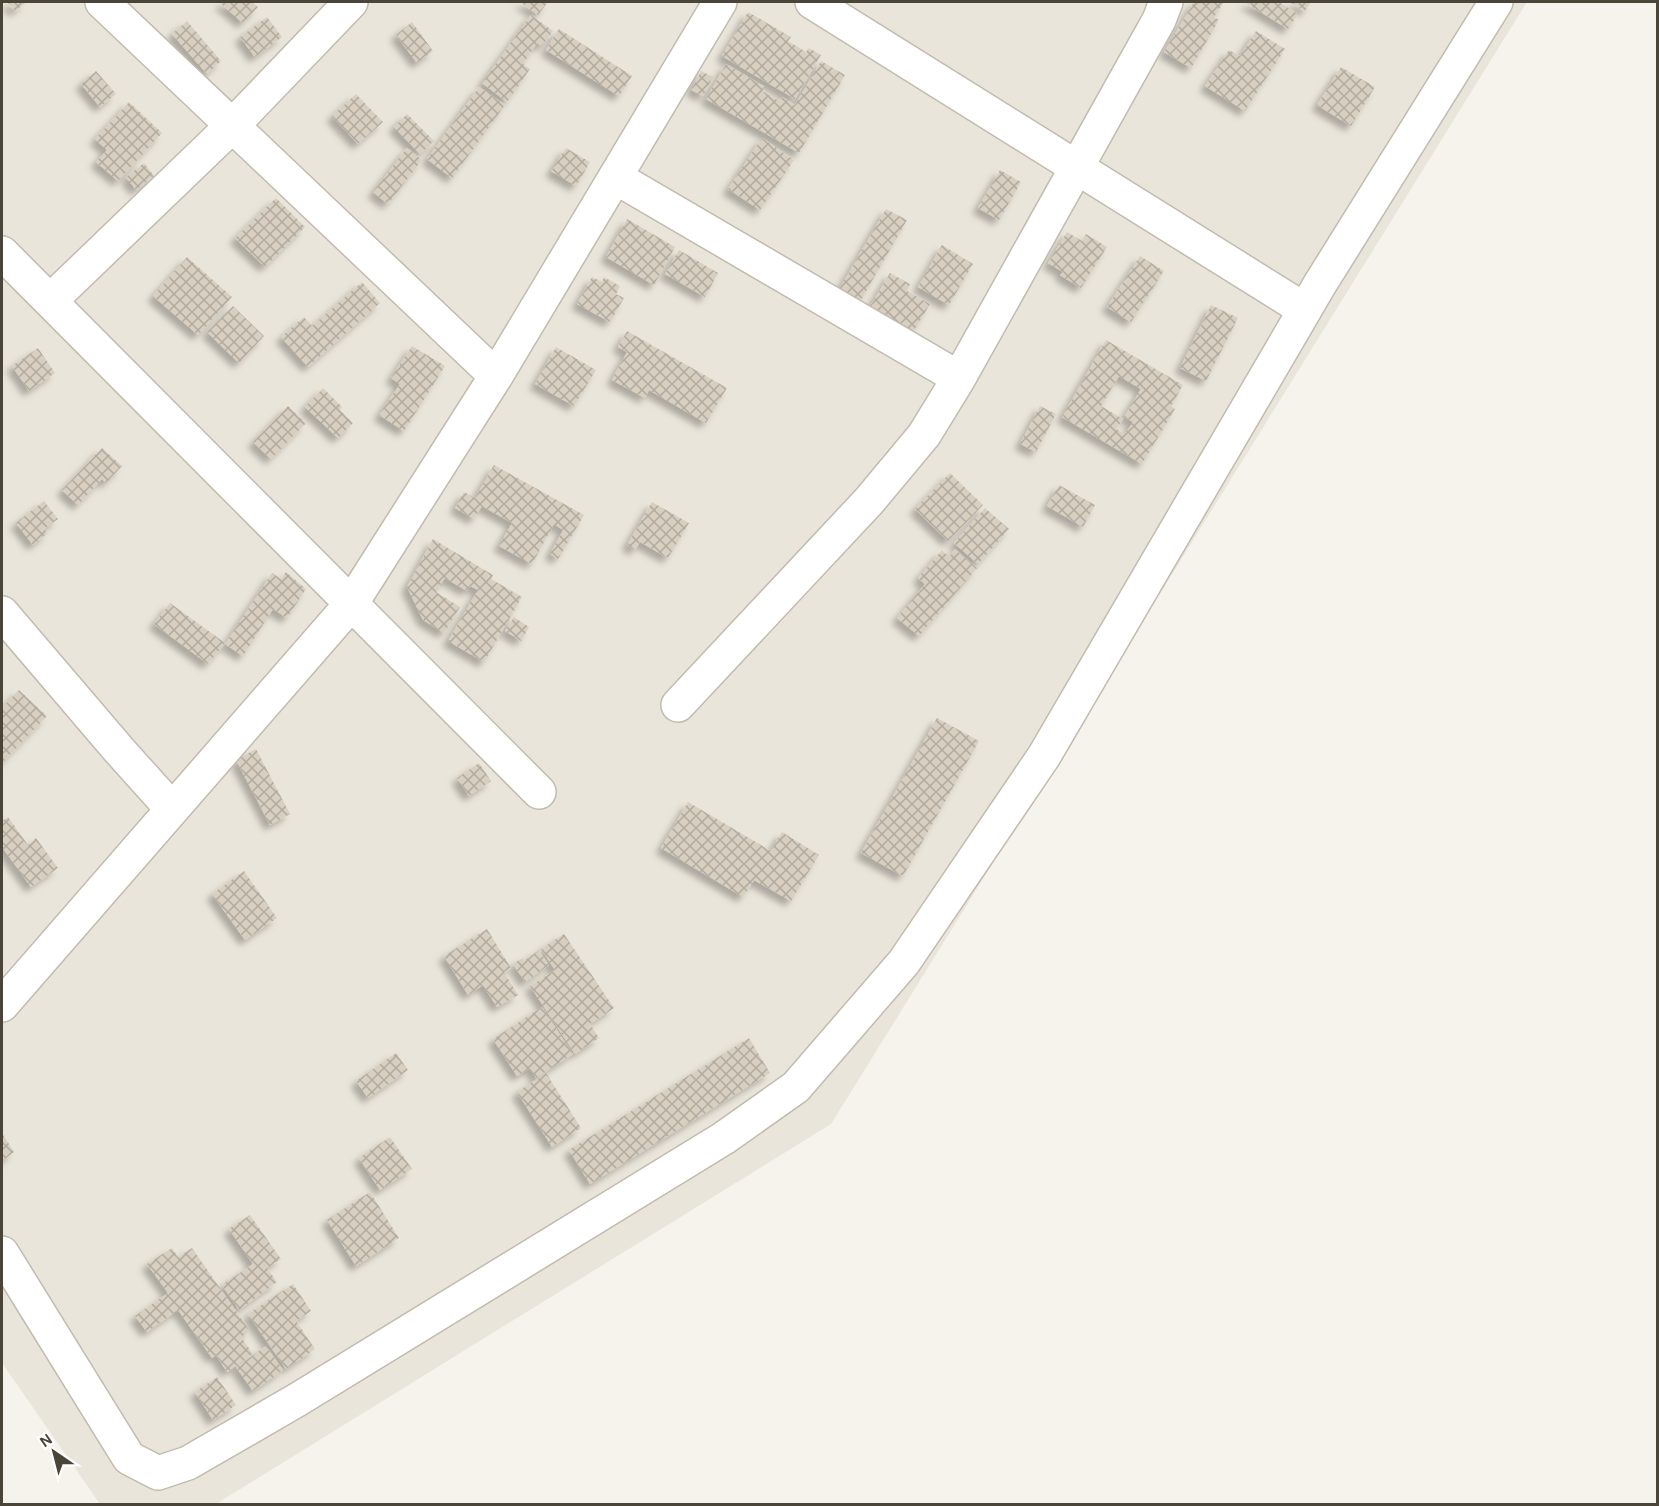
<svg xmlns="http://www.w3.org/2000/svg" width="1659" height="1506" viewBox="0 0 1659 1506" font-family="Karla,sans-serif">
<defs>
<pattern id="building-cross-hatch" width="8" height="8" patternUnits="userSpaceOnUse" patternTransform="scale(1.5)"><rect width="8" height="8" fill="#d8cfc1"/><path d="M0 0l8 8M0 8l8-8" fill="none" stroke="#b1aa9e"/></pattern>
<filter id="shadow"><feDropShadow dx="-5.5" dy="5.5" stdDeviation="3" flood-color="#0004"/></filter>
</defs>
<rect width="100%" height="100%" fill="#f6f3ec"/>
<path fill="#eae5da" d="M2,2H1527L831,1124L216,1504H100L2,1363Z"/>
<path fill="url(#building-cross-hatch)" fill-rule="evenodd" filter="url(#shadow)" d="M7,2H27L15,11Z
M219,2H252L258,7L243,23Z
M520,2H548L538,15Z
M1194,2H1224L1214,17L1219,20L1191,68L1164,52Z
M1244,2H1279L1298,14L1288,29Z
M1289,2H1311L1305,11Z
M748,12L791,37L788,41L806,52L809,48L821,55L795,99L722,56Z
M531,15L553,31L542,46L537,43L523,64L530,69L507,102L482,83Z
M267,17L282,37L255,57L240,37Z
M187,21L221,61L207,74L172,34Z
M412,22L433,51L417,63L396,35Z
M559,29L632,76L619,96L546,50Z
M1256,31L1285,49L1245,111L1205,86L1229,50L1240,56Z
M821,61L845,75L799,153L706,99L726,64L765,87L762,91L779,101L782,97L795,105Z
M1341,67L1375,87L1351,126L1317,105Z
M96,71L116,94L100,107L81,84Z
M701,71L713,77L703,96L691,90Z
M479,87L505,105L452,178L427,159Z
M356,94L383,122L358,144L332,116Z
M129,102L162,133L118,181L96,162L107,150L95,139Z
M407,114L434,141L420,154L394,127Z
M762,138L794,160L760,210L728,189Z
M407,148L422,160L388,204L373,192Z
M566,148L590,162L576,186L551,171Z
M144,163L154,176L136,190L126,177Z
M1000,170L1021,182L999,220L978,208Z
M276,198L305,227L265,267L235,238Z
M886,209L907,220L858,305L837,293Z
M627,219L675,247L654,285L606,257Z
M1067,232L1082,241L1086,234L1107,247L1081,288L1060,275L1063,272L1048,263Z
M942,245L973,264L949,305L918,287Z
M679,250L718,273L705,297L665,274Z
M1140,256L1164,271L1131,322L1107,307Z
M187,257L232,297L198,335L153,296Z
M890,273L910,284L907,291L930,304L912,334L868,310Z
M592,277L602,282L604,277L620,286L616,294L624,298L610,322L577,304Z
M362,282L380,303L308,367L281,337L304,317L312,326Z
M1211,305L1238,318L1206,381L1180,368Z
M233,306L264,336L239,363L207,332Z
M627,331L727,388L706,423L649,390L645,398L612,380L627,352L618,347Z
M1106,340L1183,385L1171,406L1175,409L1142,464L1062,417ZM1119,376L1141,389L1124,417L1133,422L1125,434L1116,429L1123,419L1101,406Z
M412,346L445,366L404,431L379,415L400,384L391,378Z
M556,347L596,370L574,406L535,384Z
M38,348L55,373L29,391L12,366Z
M323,388L342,407L340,410L353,423L338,438L305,407Z
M288,406L306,423L271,459L253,442Z
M1040,406L1056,414L1036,452L1020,444Z
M102,448L122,466L106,483L102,479L78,505L62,490Z
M494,465L584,515L558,559L550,554L563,530L554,524L532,564L499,546L512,523L482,506L474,519L455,508L464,492L475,498Z
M950,473L983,505L948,541L915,509Z
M1059,485L1095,505L1083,527L1047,506Z
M44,501L58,519L44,529L48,533L33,545L16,523Z
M652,502L689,523L668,558L640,542L635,550L627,545Z
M985,508L1009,529L978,564L954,543Z
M433,539L493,575L491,579L522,597L484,662L448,641L478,590L470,586L467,591L445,578L436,592L460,607L444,633L423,620L407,587Z
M955,549L977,568L919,636L897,618L925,584L918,578L942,550L949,557Z
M286,572L306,589L287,618L273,609L243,656L225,644L272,573L281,579Z
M170,603L225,643L208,664L154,624Z
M514,617L529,627L521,641L505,631Z
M19,690L47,716L2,763V708Z
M937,718L979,741L903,876L861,853Z
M256,749L290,814L270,825L236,760Z
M479,763L491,781L469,796L457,778Z
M688,802L771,851L782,832L819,855L791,901L754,880L743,897L661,848Z
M8,817L28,845L36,838L58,868L31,887L2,847V821Z
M244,871L277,918L245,940L212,894Z
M487,929L511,968L504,972L518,995L497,1007L483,985L468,995L444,956Z
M564,934L614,1008L590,1024L599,1038L575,1054L530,986L555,970L541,949Z
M539,950L549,965L525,982L513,964L522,958L524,961Z
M542,1007L573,1054L536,1078L530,1068L517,1076L493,1039Z
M749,1038L770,1073L590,1184L569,1150Z
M396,1053L408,1070L368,1098L356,1081Z
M546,1073L581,1128L552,1147L517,1092Z
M2,1133L14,1152L2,1161Z
M390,1137L412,1169L380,1190L359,1158Z
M370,1192L399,1238L356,1266L327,1220Z
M250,1215L281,1259L267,1268L277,1282L239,1310L222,1285L253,1264L229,1229Z
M172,1248L178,1257L192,1248L250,1331L241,1337L253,1354L227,1372L216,1355L212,1358L178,1310L147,1332L135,1316L168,1293L147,1264Z
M293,1284L311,1311L296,1321L315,1349L286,1369L248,1314Z
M266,1346L283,1370L253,1391L236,1367Z
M217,1377L236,1405L213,1420L195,1392Z"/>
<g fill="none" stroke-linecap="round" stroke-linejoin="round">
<g stroke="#c2bbae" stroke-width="36">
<path id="minor" d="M102,2L496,376
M812,2L1305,310
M615,177L959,378
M2,253L539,792
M50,301L233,125L351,2
M2,613L119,750L172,809
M678,705L869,501L924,435L959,378L1159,20L1166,2
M2,1005L351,604L496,376L720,2
M2,1253L129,1458L158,1473L188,1463L297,1400L724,1138L796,1087L904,962L1044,756L1320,284L1496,2"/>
</g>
<use href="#minor" stroke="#fff" stroke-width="33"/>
</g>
<rect width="1659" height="1506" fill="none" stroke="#4b4439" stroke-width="6"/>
<g transform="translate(54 1452) rotate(325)" stroke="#ffffff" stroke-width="4.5" paint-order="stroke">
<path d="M0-4.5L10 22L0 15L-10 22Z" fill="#4b4439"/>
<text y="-9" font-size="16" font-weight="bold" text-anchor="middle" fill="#4b4439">N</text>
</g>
</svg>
